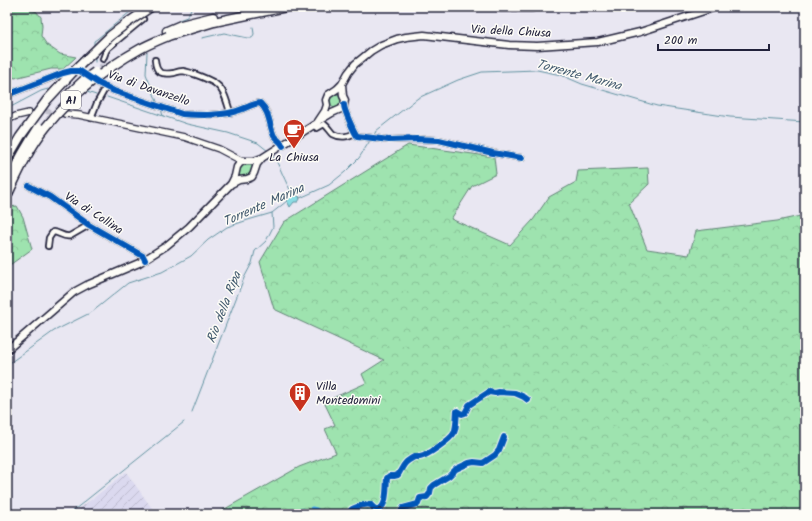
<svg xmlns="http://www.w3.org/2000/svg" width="812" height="521" viewBox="0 0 812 521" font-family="Kalam,sans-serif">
<defs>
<pattern id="industrial-furrows" width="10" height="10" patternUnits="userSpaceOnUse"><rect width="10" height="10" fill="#dbd9ef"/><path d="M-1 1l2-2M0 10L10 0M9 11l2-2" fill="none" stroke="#bcbace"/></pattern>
<pattern id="forest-crowns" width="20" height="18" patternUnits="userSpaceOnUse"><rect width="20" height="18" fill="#9ee3af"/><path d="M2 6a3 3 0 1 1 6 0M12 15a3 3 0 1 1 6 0" fill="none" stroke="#88c297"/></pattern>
</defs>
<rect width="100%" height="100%" fill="#e9e7f2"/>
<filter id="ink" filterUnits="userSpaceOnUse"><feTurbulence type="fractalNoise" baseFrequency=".025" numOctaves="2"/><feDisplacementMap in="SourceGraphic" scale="8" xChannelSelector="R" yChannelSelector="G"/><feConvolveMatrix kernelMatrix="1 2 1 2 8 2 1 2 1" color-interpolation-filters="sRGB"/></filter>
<g filter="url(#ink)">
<path fill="url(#industrial-furrows)" d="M126,472L156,514H73L106,488Z"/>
<path fill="#9ee3af" stroke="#608275" d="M329 101a7 7 0 1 1 14 0a7 7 0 1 1-14 0Z
M242,161C254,163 254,163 253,175L240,177L237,174Z"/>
<path fill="url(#forest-crowns)" stroke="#608275" d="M7,7H27L37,12L41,17L42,26L41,36L47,45L60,54L76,57L63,69H51L15,78L7,74Z
M408,145L494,157L496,174L472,186L451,219L510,245L533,220L549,197L576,182L578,171L648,168L649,184L629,203L647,249L689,255L696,231L777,221L805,215V514H216L299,467L336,453L325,429L335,425L324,402L366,383L362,374L384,360L274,309L260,262L284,222Z
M17,206L23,217L32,249L7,267V213L10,207Z"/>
<path fill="#8bdce4" stroke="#6192a0" d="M289,194L299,196L300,199L298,202H294L290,207L286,199Z"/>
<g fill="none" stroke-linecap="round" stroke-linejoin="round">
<path stroke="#6192a0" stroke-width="1" d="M179,20L187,17L192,7
M202,38L224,33L248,38H252L254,34L253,27
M94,46V41L97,39L136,7
M147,52L146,74L158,104
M95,55V62
M87,92L96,95
M107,97L187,124L228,133L258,143L268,151
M7,109L41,91L48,89
M161,109L163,116
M373,137L376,131L418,98L458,80L482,72L537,70L561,75L582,84L657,106L730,117L805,122
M272,155C281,166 284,182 293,194
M300,198L329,185L345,172L359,158L371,139
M7,367L11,362L54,331L92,312L128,283L162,272L191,256L208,240L227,227L248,220L272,213L287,201
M192,412L244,278L252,263L255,251L266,241L273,227L272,213
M231,508L232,514
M69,514L184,422"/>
<path stroke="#c1c0cd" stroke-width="4.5" stroke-dasharray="4.5 2" stroke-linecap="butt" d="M61,74C74,70 79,70 90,78
M99,75L103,59"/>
<path stroke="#c1c0cd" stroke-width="5.5" stroke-dasharray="5.5 3" stroke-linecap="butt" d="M29,113L43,111L60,113"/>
<g stroke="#22223b" stroke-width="8">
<path id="minor" d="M103,59L106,51L108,48L143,19
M155,60C156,73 161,75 174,73C177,72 180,71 183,71C190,72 212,80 217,85C225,91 227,103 230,112
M98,83L114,91L182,114C199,115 217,116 233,112C243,110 251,104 260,103C270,112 269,125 274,136C277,140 281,141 283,146
M7,95L61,74
M344,105C344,110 354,132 357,136L389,140L416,139L439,140L493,153L522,158
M91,118L97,103L106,87
M313,125L317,128L324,124C328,127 330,131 333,134C340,138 349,137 354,133
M29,186L50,197L89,225L143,256L145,260
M48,246L49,238L53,232C59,232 64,238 70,236L89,225"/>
</g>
<g stroke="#22223b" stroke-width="8">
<path id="tertiary" d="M65,114L79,115L184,137L219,149L240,160L244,161
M7,120L16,116L29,113"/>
</g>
<g stroke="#22223b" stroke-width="9">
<path id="secondary" d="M322,119L332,113L341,109L344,105L345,100L343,96L342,84
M231,184L239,180L247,179L252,177L254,173L257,164L262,158
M7,350L74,292L87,285L139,263L166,246L189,227L231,184L235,176L237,167L240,163L244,161H254L262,158L317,123L325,111L327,105L326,100L328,95L337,89L342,84L348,73L355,64L371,51L381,45L397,39L406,37L424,35L509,45L537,46L598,42L640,32L716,7"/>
</g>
<g stroke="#22223b" stroke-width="11">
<path id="motorway" d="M500,7H532
M167,31L181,25L213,17
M168,36L214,22L286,7"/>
</g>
<use href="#minor" stroke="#fdfcf7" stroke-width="4.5"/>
<use href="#tertiary" stroke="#fdfcf7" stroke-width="5.5"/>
<use href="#secondary" stroke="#fdfcf7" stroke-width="6"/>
<use href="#motorway" stroke="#fdfcf7" stroke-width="8"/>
<g stroke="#22223b" stroke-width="11" stroke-linecap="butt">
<path id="motorway-bridge" d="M69,94L85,79L95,72
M7,159L20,137L47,100L72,73L110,36L127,23L151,7
M7,183C17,163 27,145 39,127
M7,196C18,173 29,148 46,127C72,95 104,69 140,49C149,44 159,40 168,36"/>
</g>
<use href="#motorway-bridge" stroke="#fdfcf7" stroke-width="8"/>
<path stroke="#3ea2ec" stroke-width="5" stroke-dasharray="10 5" stroke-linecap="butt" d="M300,514L301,511H304L307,513L312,509L316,510L319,514
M351,514H355L360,512L384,514"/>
<g stroke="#fdfcf7" stroke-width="8">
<path id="cycleway" d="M7,95L63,73L71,71H80L98,83L114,91L182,114C199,115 217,116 233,112C243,110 251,104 260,103C270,112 269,125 274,136C277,140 281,141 283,146
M344,105C344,110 354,132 357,136L389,140L416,139L439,140L493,153L522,158
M29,186L50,197L89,225L143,256L145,260
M345,514L349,513L352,509C358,507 364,503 371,505C373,507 373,508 376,509C388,511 386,485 387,478L389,476H394L398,475C404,465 403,463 414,457C416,457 419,457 420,457C427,456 451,439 454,433C457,426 456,417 457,411L462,414L465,413L469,405L489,392L495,393L499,392L515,393L524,397L528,400
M398,514L401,512L403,508L418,504L420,498L427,497L430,493L431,488L434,485L449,476L456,469L469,463L474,462L483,463L495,455L499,450L504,437"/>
</g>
<use href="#cycleway" stroke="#0057b8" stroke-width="6"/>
</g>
</g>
<defs>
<g id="cafe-pin" transform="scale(1.15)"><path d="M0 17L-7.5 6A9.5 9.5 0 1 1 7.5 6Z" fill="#c8321e" stroke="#fdfcf7"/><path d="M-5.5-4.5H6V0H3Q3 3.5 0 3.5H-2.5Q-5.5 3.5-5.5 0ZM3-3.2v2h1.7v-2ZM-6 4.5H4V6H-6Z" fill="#fff"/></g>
<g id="building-pin" transform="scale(1.15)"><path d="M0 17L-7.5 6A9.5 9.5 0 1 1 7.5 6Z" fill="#c8321e" stroke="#fdfcf7"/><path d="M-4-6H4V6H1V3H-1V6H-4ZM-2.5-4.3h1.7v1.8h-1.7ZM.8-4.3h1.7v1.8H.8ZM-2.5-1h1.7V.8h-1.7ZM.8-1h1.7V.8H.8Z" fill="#fff"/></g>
</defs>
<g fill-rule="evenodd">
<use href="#cafe-pin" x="294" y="130"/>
<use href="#building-pin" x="300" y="393"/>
</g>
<g text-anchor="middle" stroke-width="3" stroke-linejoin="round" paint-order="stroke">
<rect fill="#fdfcf7" stroke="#646373" stroke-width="1" x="61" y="91" width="20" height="18" rx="3"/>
<g font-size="11" font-weight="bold" fill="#22223b">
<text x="71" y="104">A1</text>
</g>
<g font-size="12" fill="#22223b" stroke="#fdfcf7">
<text transform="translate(511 31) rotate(3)" y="4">Via della Chiusa</text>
<text transform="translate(149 88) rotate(19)" y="4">Via di Davanzello</text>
<text transform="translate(94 213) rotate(33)" y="4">Via di Collina</text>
</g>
<g font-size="12" fill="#22223b" stroke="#fdfcf7">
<text x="294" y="161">La Chiusa</text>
<text x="316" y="390" text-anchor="start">Villa<tspan x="316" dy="14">Montedomini</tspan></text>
</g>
<g font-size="13" font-style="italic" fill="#425a6e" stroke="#fdfcf7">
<text transform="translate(579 74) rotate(15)" y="5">Torrente Marina</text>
<text transform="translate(263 204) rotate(-24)" y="5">Torrente Marina</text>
<text transform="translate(223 307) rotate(-69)" y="5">Rio della Ripa</text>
</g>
</g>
<rect width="812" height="521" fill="none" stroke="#fdfcf7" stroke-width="24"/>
<rect x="12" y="12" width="788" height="497" fill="none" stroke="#22223b" stroke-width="1.5" filter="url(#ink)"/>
<path d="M658 44v6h111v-6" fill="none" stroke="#22223b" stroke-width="2"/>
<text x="664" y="44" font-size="12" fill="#22223b" stroke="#fdfcf7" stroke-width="3" paint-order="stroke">200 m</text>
</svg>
